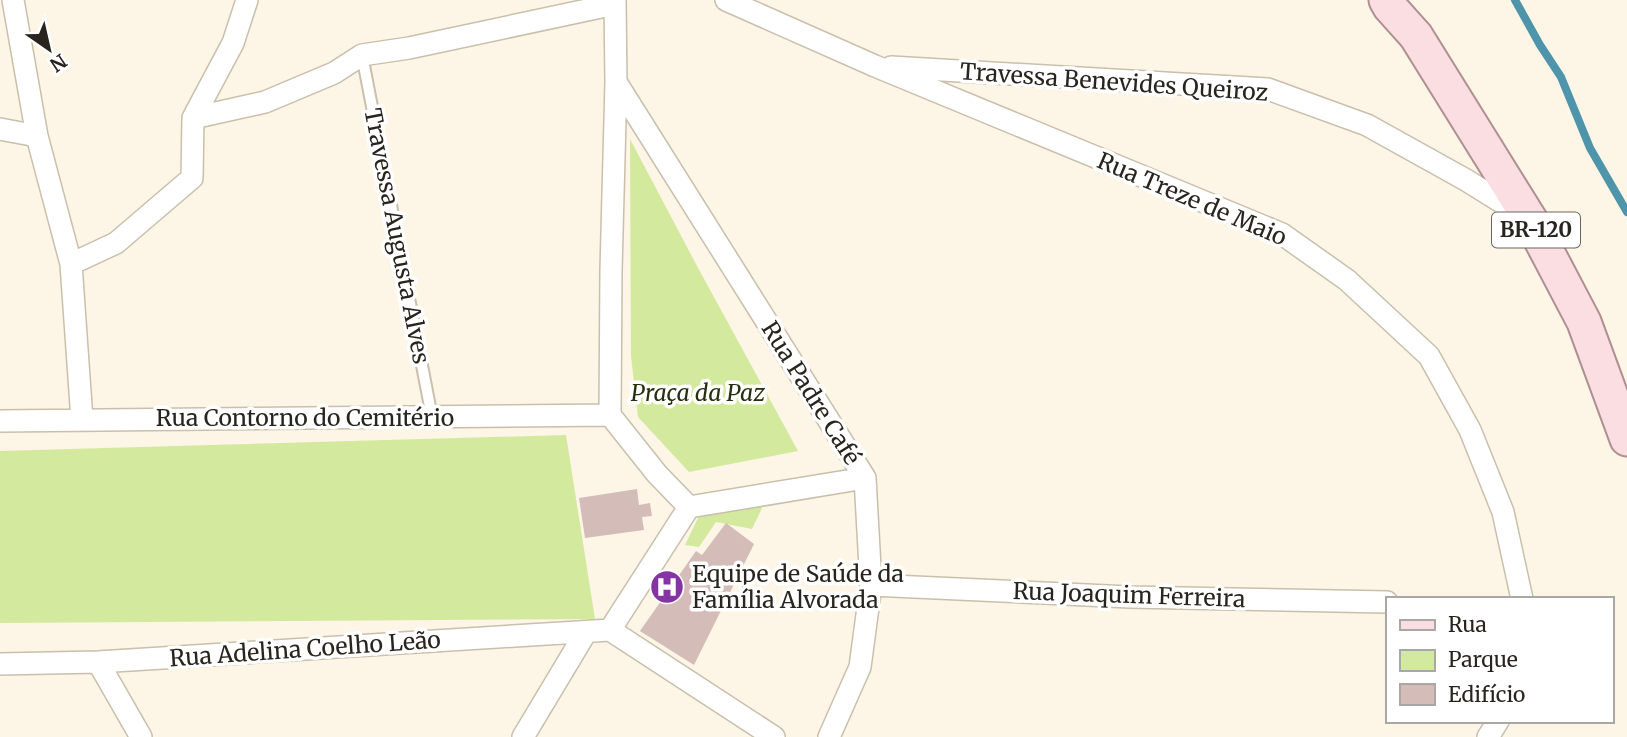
<svg xmlns="http://www.w3.org/2000/svg" width="1627" height="737" viewBox="0 0 1627 737" font-family="Merriweather,serif">
<rect width="100%" height="100%" fill="#fdf5e5"/>
<path fill="#d3e99e" d="M630,139L697,266L798,451L689,472L638,417L631,356Z
M566,435L595,619L0,623V451Z
M764,504L752,529L716,522L699,547L685,545L699,516Z"/>
<g fill="none" stroke-linecap="round" stroke-linejoin="round">
<path stroke="#4e94aa" stroke-width="8" d="M1515,0L1540,45L1561,77L1590,148L1627,212"/>
</g>
<path fill="#d4bcb9" d="M637,489L639,505L650,503L652,516L642,517L644,530L585,538L579,498Z
M726,523L754,544L694,665L640,631L696,551L702,555Z"/>
<g fill="none" stroke-linecap="round" stroke-linejoin="round">
<g stroke="#c9bfac" stroke-width="14">
<path id="service" d="M362,55L432,417"/>
</g>
<g stroke="#c9bfac" stroke-width="24">
<path id="minor" d="M13,0L37,136L71,264L82,420
M726,0L875,66L1282,234L1347,280L1429,356L1470,430L1503,512L1522,599
M891,67L1268,89L1367,125L1466,180L1524,216
M616,82L865,478L871,585L860,667L829,737
M193,118L233,43L247,0
M0,129L37,136
M71,264L116,243L192,178L193,118L265,102L334,73L362,55L409,48L615,4
M610,415L611,270L616,82L615,0
M610,415L657,474L689,507
M0,421L610,415
M689,507L865,478
M871,585L1130,597L1387,602
M610,630L774,737
M98,662L141,737
M0,664L98,662L610,630L689,507
M523,737L586,632
M1488,737L1498,721"/>
</g>
<g stroke="#af8f91" stroke-width="37">
<path id="primary" d="M1386,0L1390,7L1416,36L1531,221L1584,322L1627,439"/>
</g>
<use href="#service" stroke="#fff" stroke-width="10"/>
<use href="#minor" stroke="#fff" stroke-width="21"/>
<use href="#primary" stroke="#fadee2" stroke-width="33"/>
</g>
<defs>
<g id="hospital-disc" transform="scale(1.75)"><circle r="9.5" fill="#8534a3" stroke="#fff"/><path d="M-5-5h3v3.5h4V-5h3V5h-3V1.5h-4V5h-3Z" fill="#fff"/></g>
</defs>
<g fill-rule="evenodd">
<use href="#hospital-disc" x="667" y="587"/>
</g>
<g text-anchor="middle" stroke-width="7" stroke-linejoin="round" paint-order="stroke">
<rect fill="#fff" stroke="#696662" stroke-width="2" x="1492" y="212.5" width="88" height="35" rx="5"/>
<g font-size="21" font-weight="bold" fill="#29251e">
<text x="1536" y="237">BR-120</text>
</g>
<g font-size="23" fill="#29251e" stroke="#fff">
<text transform="translate(1114 82) rotate(4)" y="8">Travessa Benevides Queiroz</text>
<text transform="translate(1192 199) rotate(23)" y="8">Rua Treze de Maio</text>
<text transform="translate(397 236) rotate(79)" y="8">Travessa Augusta Alves</text>
<text transform="translate(811 393) rotate(58)" y="8">Rua Padre Café</text>
<text x="305" y="426">Rua Contorno do Cemitério</text>
<text transform="translate(1129 595) rotate(2)" y="8">Rua Joaquim Ferreira</text>
<text transform="translate(305 649) rotate(-4)" y="8">Rua Adelina Coelho Leão</text>
</g>
<g font-size="23" font-style="italic" fill="#272f0e" stroke="#fff">
<text x="698" y="401">Praça da Paz</text>
</g>
<g font-size="23" fill="#29251e" stroke="#fff" text-anchor="start">
<text x="692" y="582">Equipe de Saúde da<tspan x="692" dy="26">Família Alvorada</tspan></text>
</g>
</g>
<rect x="1386" y="597" width="228" height="126" fill="#ffffff" stroke="#a9a8a5" stroke-width="2"/>
<rect x="1400" y="620" width="35" height="10" fill="#fadee2" stroke="#a9a8a5" stroke-width="2"/>
<text x="1448" y="632" font-size="21" fill="#29251e">Rua</text>
<rect x="1400" y="650" width="35" height="21" fill="#d3e99e" stroke="#a9a8a5" stroke-width="2"/>
<text x="1448" y="667" font-size="21" fill="#29251e">Parque</text>
<rect x="1400" y="684" width="35" height="21" fill="#d4bcb9" stroke="#a9a8a5" stroke-width="2"/>
<text x="1448" y="702" font-size="21" fill="#29251e">Edifício</text>
<g transform="translate(49 49) rotate(146)" stroke="#ffffff" stroke-width="5" paint-order="stroke">
<path d="M0-5L12 26L0 18L-12 26Z" fill="#29251e"/>
<text y="-10" font-size="19" font-weight="bold" text-anchor="middle" fill="#29251e">N</text>
</g>
</svg>
